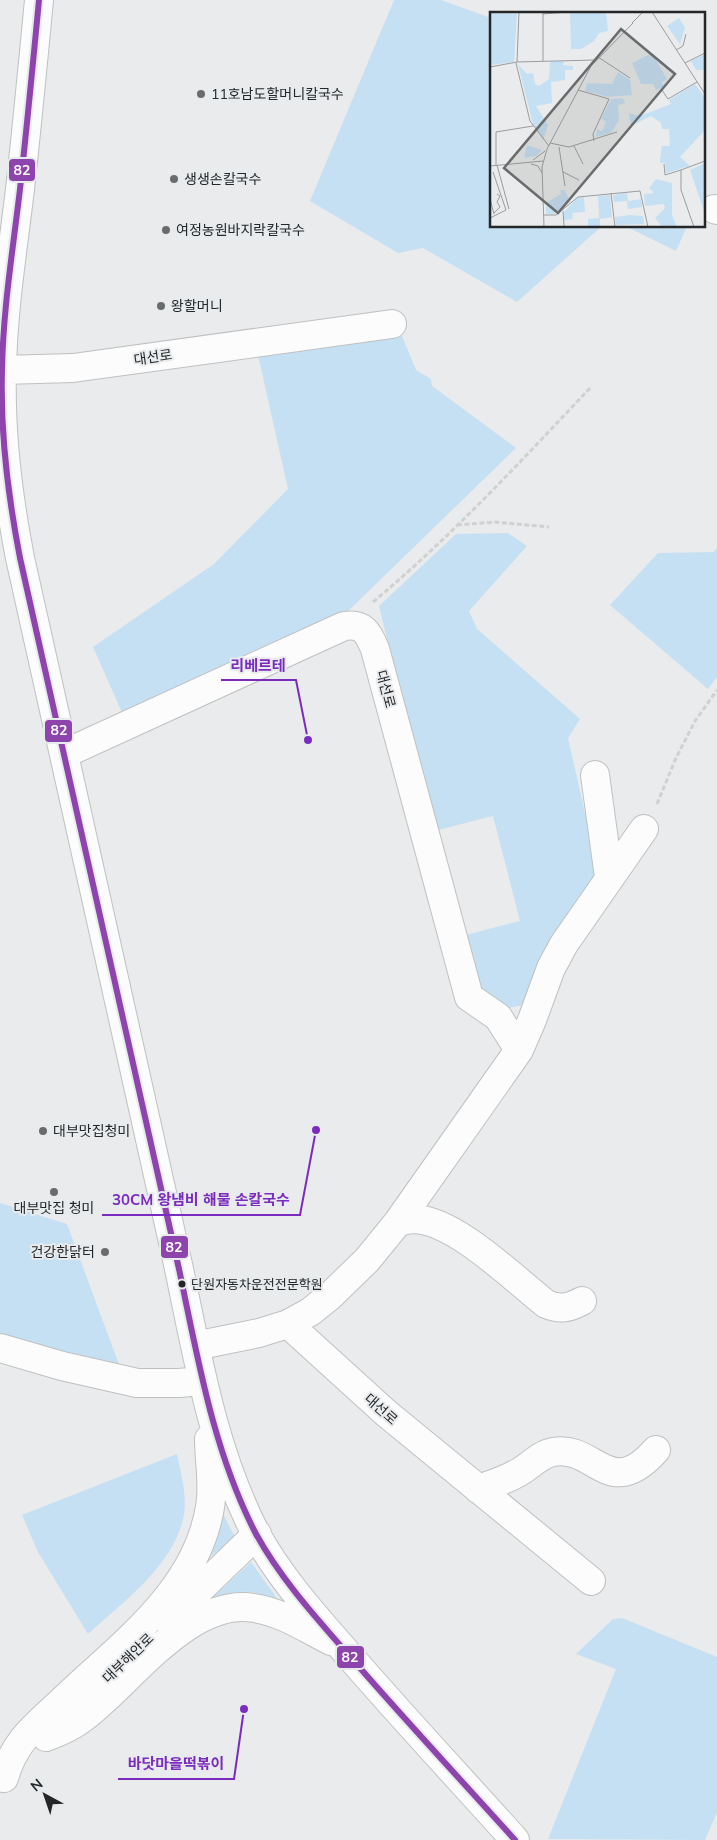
<svg xmlns="http://www.w3.org/2000/svg" width="717" height="1840" viewBox="0 0 717 1840" font-family="Mulish,'Noto Sans KR',sans-serif">
<rect width="100%" height="100%" fill="#e9ebec"/>
<path fill="#c6e0f3" d="M394,0H441L491,18V226H602L517,302L423,248L398,253L310,201Z
M625,226H687L676,251Z
M402,336L416,370L431,379L432,386L516,448L343,616L124,717L93,647L214,564L288,489L258,355Z
M508,533L527,546L469,611L477,629L580,719L568,738L599,876L529,1004L508,1008L480,989L466,935L520,921L493,816L434,831L379,606L456,534Z
M717,547V677L708,689L610,605L658,553L714,552Z
M0,1203L67,1224L121,1370L0,1335Z
M177,1454C181,1473 187,1495 184,1514C176,1564 122,1603 88,1634L38,1552L22,1515Z
M221,1510L235,1537L206,1560Z
M251,1562L279,1601C250,1588 234,1589 207,1603Z
M622,1618L717,1657V1812L705,1840L548,1839L616,1669L576,1654L613,1619Z"/>
<g fill="none" stroke-linecap="round" stroke-linejoin="round">
<g stroke="#bfc0c1" stroke-width="30">
<path id="minor" d="M39,0C33,63 27,126 20,189C13,249 3,309 2,370C0,434 8,496 20,558L179,1269C198,1359 213,1451 256,1534C281,1580 319,1621 353,1660C406,1721 461,1780 515,1840
M714,209L717,210
M2,370L73,368L392,324
M64,754L344,626C363,623 368,632 375,649L469,997L498,1017L519,1050
M595,775L609,877
M398,1222C403,1221 409,1219 414,1219C455,1220 513,1278 546,1304C560,1310 569,1308 582,1301
M288,1324L386,1413L591,1581
M195,1346L259,1333L288,1324L310,1312L330,1296L367,1260L398,1222L519,1050L532,1020L551,968L564,944L644,829
M0,1348L62,1366L137,1383H179L202,1381
M478,1489C493,1484 507,1480 521,1471C531,1465 541,1454 553,1452C595,1444 609,1503 656,1450
M168,1620L257,1534
M46,1737C60,1732 72,1727 83,1718C130,1683 189,1597 254,1608C282,1612 307,1629 331,1641
M4,1778C14,1742 34,1727 60,1703C119,1646 196,1593 210,1507C214,1485 209,1461 209,1439"/>
</g>
<path stroke="#d0d1d1" stroke-width="3" stroke-dasharray="5 2.5" stroke-linecap="butt" d="M457,525L495,522L549,527
M373,602C451,537 521,461 591,387
M657,804L676,758L695,721L717,690"/>
<use href="#minor" stroke="#fcfcfc" stroke-width="28"/>
<g stroke="#e8ebed" stroke-width="10">
<path id="bus-1" d="M39,0C33,63 27,126 20,189C13,249 3,309 2,370C0,434 8,496 20,558L179,1269C198,1359 213,1451 256,1534C281,1580 319,1621 353,1660C406,1721 461,1780 515,1840"/>
</g>
<use href="#bus-1" stroke="#8e44ad" stroke-width="6"/>
</g>
<g fill="#6a6b6c" stroke="#e8ebed" stroke-width="2">
<circle cx="201" cy="94" r="5"/>
<circle cx="174" cy="179" r="5"/>
<circle cx="166" cy="230" r="5"/>
<circle cx="161" cy="306" r="5"/>
<circle cx="43" cy="1131" r="5"/>
<circle cx="54" cy="1192" r="5"/>
<circle cx="105" cy="1252" r="5"/>
</g>
<circle fill="#252627" stroke="#e8ebed" stroke-width="2" cx="182" cy="1284" r="4.5"/>
<g text-anchor="middle" stroke-width="4" stroke-linejoin="round" paint-order="stroke">
<g font-size="13" fill="#252627" stroke="#e8ebed" text-anchor="start">
<text x="191" y="1289">단원자동차운전전문학원</text>
</g>
<g font-size="14" fill="#252627" stroke="#e8ebed" text-anchor="start">
<text x="211" y="99">11호남도할머니칼국수</text>
<text x="184" y="184">생생손칼국수</text>
<text x="176" y="235">여정농원바지락칼국수</text>
<text x="171" y="311">왕할머니</text>
<text x="53" y="1136">대부맛집청미</text>
<text x="54" y="1213" text-anchor="middle">대부맛집 청미</text>
<text x="95" y="1257" text-anchor="end">건강한닭터</text>
</g>
<g font-size="14" fill="#252627" stroke="#e8ebed">
<text transform="translate(153 357) rotate(-8)" y="5">대선로</text>
<text transform="translate(386 689) rotate(75)" y="5">대선로</text>
<text transform="translate(381 1409) rotate(41)" y="5">대선로</text>
<text transform="translate(128 1658) rotate(-44)" y="5">대부해안로</text>
</g>
</g>
<g transform="translate(490 12)">
<rect width="215" height="215" fill="#e9ebec"/>
<path d="M80,0H116L118,19L109,21L104,29L91,37H81ZM0,1L27,2L24,50L0,53ZM189,6L195,16L190,32L177,14ZM162,41L177,67L172,70L174,75L166,78L163,72H151L142,51ZM215,42V58H206L201,49ZM74,49L73,53L83,54V58H75V68L61,70L62,91L46,94L58,113L53,128L43,112L28,52L37,62L43,61L45,72L49,74L59,67L60,50ZM128,60L140,68L142,83L118,85L95,79L97,71L122,72ZM205,72L215,86V118L190,145L200,154L176,161L175,151H170V147L172,134H180L179,117H172L171,111L161,104L141,114L139,101L150,104L181,92L179,88ZM132,86L136,91L128,93L129,108L121,121L106,125L107,117L112,119L116,110L111,107L121,87ZM37,133L52,138L46,144L34,146ZM215,151V202L200,158ZM166,167L182,171V203L187,215H172L165,206L175,196L174,192L155,194L154,182L164,181L159,176ZM70,178H75L80,190L64,202H56V191L71,182ZM137,181L138,189L151,187L152,195L138,197L137,189L124,190L123,183ZM120,183L122,205L110,207V214L98,215V207L109,206L108,184ZM94,185L95,200L82,201L83,207L74,208V200L87,186ZM139,203L153,204L154,212L126,213L125,205Z" fill="#c6e0f3"/>
<path fill="none" stroke="#9b9c9d" stroke-width="1" d="M53,0V49M162,0L215,82M53,2L78,0M142,11L153,0M186,38L193,34L196,22M108,45L140,66M27,50L105,48M26,51L40,109L59,134M195,51L215,41M0,55L27,50L29,0M88,78L119,87L103,122L104,129M172,78L178,87L207,70M60,131L79,135L127,120M84,134L93,152M69,135L75,174M43,148L55,139M41,152L48,154L52,161M174,152L175,163L191,158M6,153V120L43,114M7,153L19,197M0,154L53,149M73,160L89,168M121,181L125,215M0,187L4,202M73,199L74,214M4,201L10,195L7,190L10,184L7,182M54,203H66L88,185L150,179L158,215M0,206L16,198L3,160M54,215L52,155L57,137L101,54L143,11M204,215L191,178V158L215,149"/>
<path fill="#6a6b6c" fill-opacity="0.15" stroke="#6a6b6c" stroke-width="2.5" d="M131,17L185,62L68,201L14,156Z"/>
<rect width="215" height="215" fill="none" stroke="#252627" stroke-width="2.5"/>
</g>
<path fill="none" stroke="#7b2cbf" stroke-width="2" d="M308 740L296 680H221M316 1130L300 1215H102M244 1709L234 1779H118"/>
<g fill="#7b2cbf" stroke="#e8ebed" stroke-width="2">
<circle cx="308" cy="740" r="5"/>
<circle cx="316" cy="1130" r="5"/>
<circle cx="244" cy="1709" r="5"/>
</g>
<g font-size="15" text-anchor="middle" font-weight="bold" fill="#7b2cbf" stroke="#e8ebed" stroke-width="4" stroke-linejoin="round" paint-order="stroke">
<text x="258" y="671">리베르테</text>
<text x="201" y="1205">30CM 왕냄비 해물 손칼국수</text>
<text x="176" y="1769">바닷마을떡볶이</text>
</g>
<g stroke="#e8ebed" stroke-width="2">
<rect x="8" y="158" width="28" height="24" rx="5" fill="#8e44ad"/>
<rect x="44" y="719" width="29" height="24" rx="5" fill="#8e44ad"/>
<rect x="160" y="1235" width="29" height="24" rx="5" fill="#8e44ad"/>
<rect x="336" y="1645" width="29" height="24" rx="5" fill="#8e44ad"/>
</g>
<g font-size="14" text-anchor="middle" font-weight="bold" fill="#fff">
<text x="22" y="175">82</text>
<text x="59" y="735">82</text>
<text x="174" y="1252">82</text>
<text x="350" y="1662">82</text>
</g>
<g transform="translate(45 1795) rotate(320)" stroke="#e8ebed" stroke-width="4" paint-order="stroke">
<path d="M0-4L9 19L0 12L-9 19Z" fill="#252627"/>
<text y="-8" font-size="14" font-weight="bold" text-anchor="middle" fill="#252627">N</text>
</g>
</svg>
